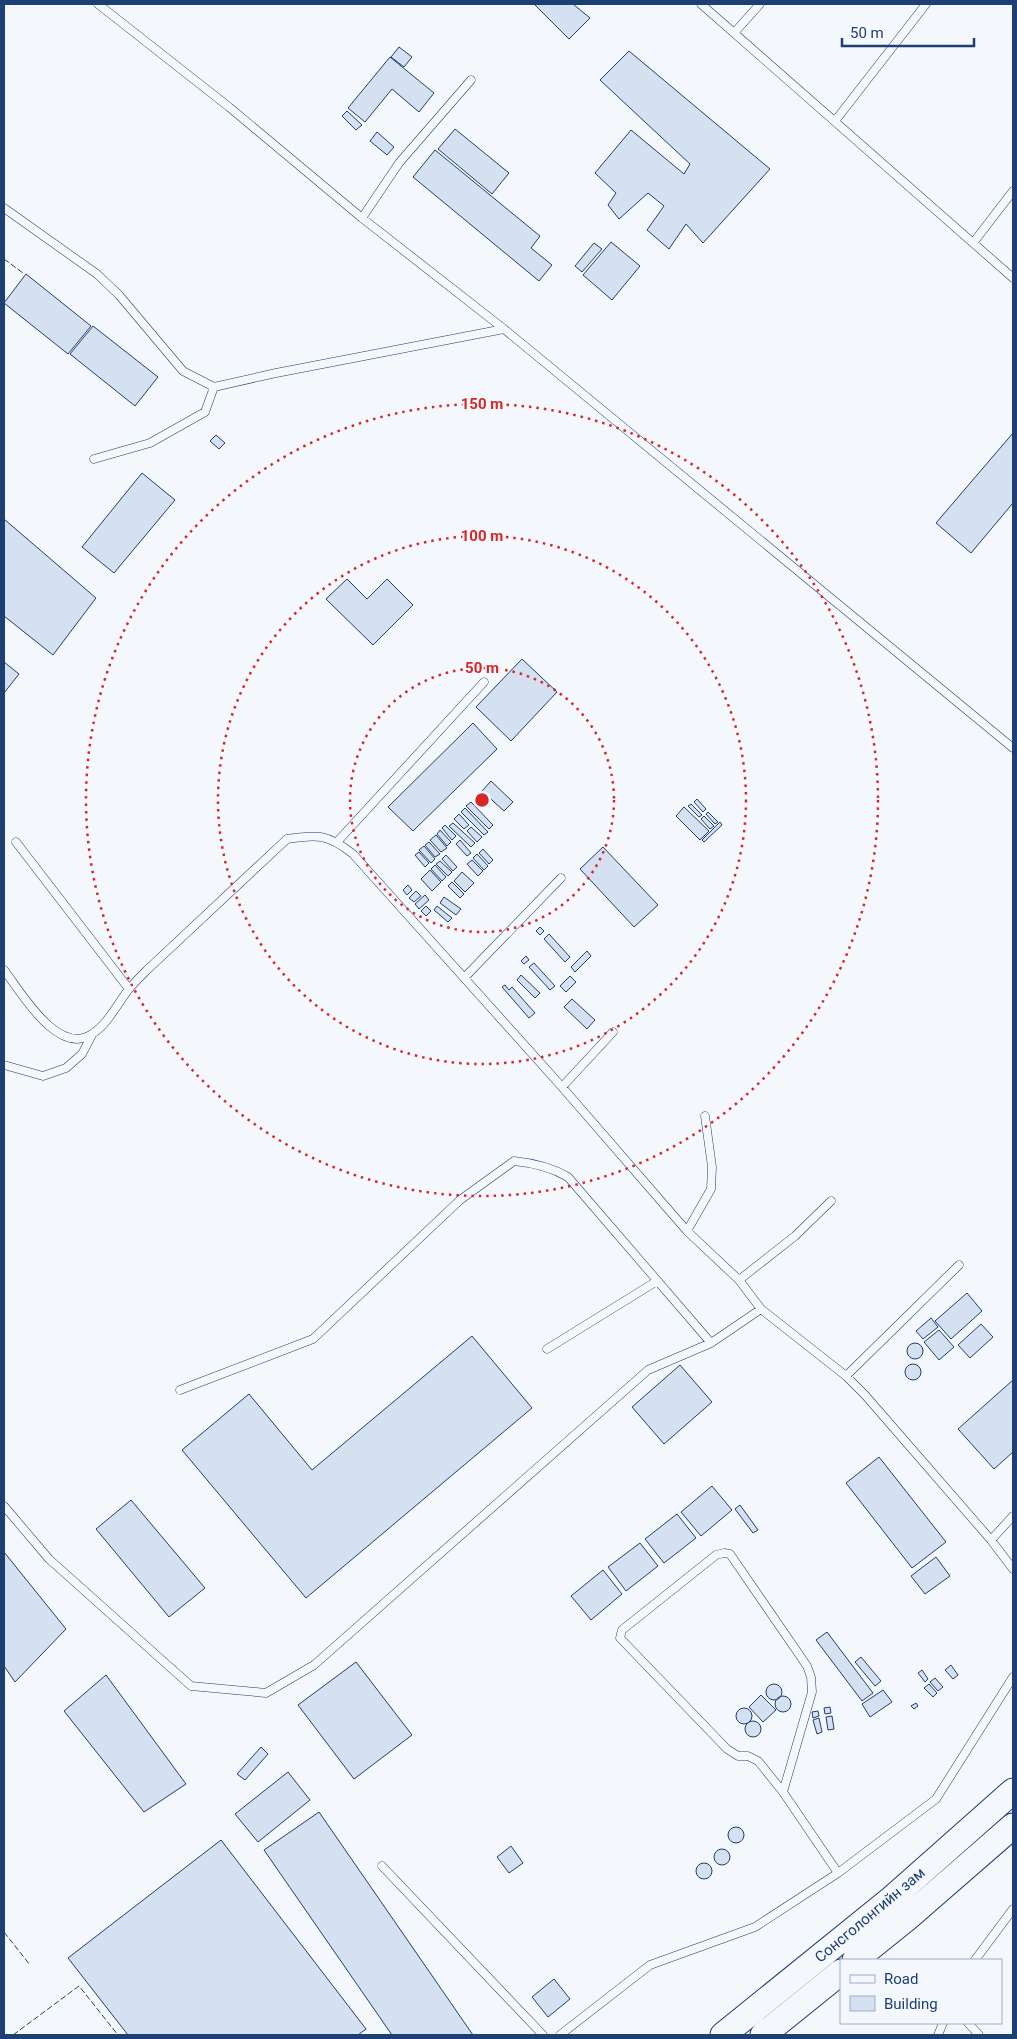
<svg xmlns="http://www.w3.org/2000/svg" width="1017" height="2039" viewBox="0 0 1017 2039" font-family="Roboto,sans-serif">
<rect width="100%" height="100%" fill="#f4f7fb"/>
<path fill="#d5e0f0" stroke="#1d3f73" d="M534,4H573L590,18L569,39Z
M399,47L412,57L404,67L391,57Z
M629,51L770,169L703,243L686,224L669,249L647,230L664,206L648,193L619,219L608,205L616,193L595,173L631,130L684,174L690,164L600,80Z
M390,57L434,93L419,112L392,89L365,122L348,108Z
M347,111L362,125L356,130L342,116Z
M455,129L509,173L492,194L438,149Z
M377,132L394,147L387,155L370,141Z
M435,150L540,236L531,248L552,265L539,281L413,177Z
M611,242L640,266L612,300L583,275Z
M594,243L602,249L582,272L575,266Z
M26,274L91,326L68,354L4,303Z
M93,326L158,377L135,406L70,354Z
M1013,433V503L971,553L936,523Z
M216,435L225,443L219,449L210,441Z
M142,473L175,500L114,573L82,547Z
M4,519L96,598L53,655L4,616Z
M347,579L367,599L387,579L413,605L373,645L326,599Z
M522,659L557,692L511,741L476,707Z
M4,662L19,674L4,693Z
M473,723L497,749L413,831L388,807Z
M491,781L513,802L504,811L482,791Z
M697,799L706,809L703,812L694,802Z
M471,802L493,825L489,829L466,806Z
M691,804L702,815L699,817L688,806Z
M684,807L709,831L700,840L676,816Z
M465,808L488,832L484,835L461,812Z
M708,812L718,822L715,824L706,814Z
M459,814L469,825L464,829L454,819Z
M704,816L714,826L710,829L701,819Z
M720,822L722,825L704,842L702,840Z
M453,823L475,843L471,847L449,826Z
M445,825L456,836L452,840L442,828Z
M471,827L482,837L477,842L467,831Z
M440,830L451,842L447,846L437,834Z
M436,835L447,848L441,852L430,840Z
M460,840L471,853L467,856L456,844Z
M429,842L440,854L435,857L425,845Z
M424,846L435,859L431,863L419,850Z
M603,847L658,905L634,927L580,869Z
M483,849L493,860L489,864L479,853Z
M419,852L429,863L425,867L415,855Z
M477,854L488,866L484,870L473,858Z
M446,855L457,867L453,871L442,859Z
M472,860L483,871L478,876L467,864Z
M440,861L452,872L448,876L436,864Z
M435,865L446,877L442,881L431,869Z
M430,870L441,882L432,891L421,879Z
M462,872L474,883L465,892L454,881Z
M452,882L464,894L460,898L448,886Z
M408,885L412,890L407,895L403,890Z
M416,891L421,896L414,902L409,898Z
M425,895L429,900L419,909L415,904Z
M444,897L461,909L456,915L440,903Z
M426,906L431,911L426,916L421,911Z
M437,906L452,918L448,922L434,910Z
M540,927L544,931L540,935L536,931Z
M549,934L570,957L565,962L544,939Z
M587,951L591,956L575,972L571,967Z
M526,956L529,960L524,964L521,961Z
M534,963L555,986L550,990L529,967Z
M521,975L540,993L535,998L517,980Z
M570,976L576,982L566,992L560,986Z
M505,985L509,990L512,987L535,1013L529,1018L502,987Z
M572,999L595,1020L587,1029L564,1007Z
M967,1293L982,1311L951,1339L935,1321Z
M931,1318L938,1327L923,1339L916,1331Z
M981,1324L993,1337L970,1358L958,1345Z
M939,1330L954,1347L939,1360L924,1342Z
M472,1336L532,1408L306,1598L182,1450L249,1394L312,1470Z
M907 1351a8 8 0 1 1 16 0a8 8 0 1 1-16 0Z
M905 1372a8 8 0 1 1 16 0a8 8 0 1 1-16 0Z
M680,1365L712,1402L664,1444L632,1407Z
M1013,1380V1452L994,1469L958,1429Z
M879,1457L946,1542L912,1568L846,1483Z
M712,1486L732,1510L701,1536L681,1512Z
M131,1500L205,1588L169,1617L96,1529Z
M740,1505L758,1530L753,1533L735,1509Z
M677,1514L696,1538L664,1563L645,1539Z
M640,1543L658,1566L626,1591L608,1567Z
M4,1552L66,1629L15,1682L4,1666Z
M936,1557L950,1576L925,1594L911,1576Z
M603,1570L622,1594L591,1620L571,1596Z
M827,1632L873,1693L862,1701L816,1640Z
M861,1657L881,1681L875,1686L855,1662Z
M356,1662L412,1735L354,1779L298,1705Z
M951,1665L958,1675L953,1679L945,1670Z
M922,1670L928,1679L925,1682L918,1673Z
M106,1675L186,1784L144,1812L64,1711Z
M935,1678L943,1687L938,1691L930,1682Z
M929,1684L937,1693L933,1697L924,1688Z
M766 1692a8 8 0 1 1 16 0a8 8 0 1 1-16 0Z
M883,1690L892,1702L870,1717L862,1704Z
M761,1695L776,1710L763,1722L749,1707Z
M775 1704a8 8 0 1 1 16 0a8 8 0 1 1-16 0Z
M916,1703L918,1706L914,1709L911,1706Z
M830,1707L831,1713L825,1714L824,1708Z
M736 1716a8 8 0 1 1 16 0a8 8 0 1 1-16 0Z
M818,1711L819,1716L813,1718L812,1712Z
M832,1716L834,1729L828,1730L826,1717Z
M819,1718L822,1732L817,1734L813,1720Z
M745 1729a8 8 0 1 1 16 0a8 8 0 1 1-16 0Z
M261,1747L268,1754L245,1780L237,1774Z
M288,1772L310,1800L258,1842L235,1814Z
M319,1812L473,2035H392L264,1850Z
M728 1835a8 8 0 1 1 16 0a8 8 0 1 1-16 0Z
M221,1840L366,2029L358,2035H128L68,1958Z
M511,1846L523,1863L509,1873L497,1857Z
M714 1857a8 8 0 1 1 16 0a8 8 0 1 1-16 0Z
M696 1871a8 8 0 1 1 16 0a8 8 0 1 1-16 0Z
M554,1979L570,1999L548,2017L532,1997Z"/>
<g fill="none" stroke-linecap="round" stroke-linejoin="round">
<g stroke="#1d3f73" stroke-width="9">
<path id="lane" d="M98,4L229,107L362,218L504,329L1013,748
M701,4L1013,278
M734,33L760,4
M835,121L926,4
M4,208L97,274L119,295L183,371L214,387L276,373L504,329
M362,218L399,163L471,80
M973,243L1013,191
M94,459L150,443L205,412L214,387
M16,842L129,989
M337,842L484,682
M4,970C21,992 58,1057 92,1034C108,1024 117,1004 129,989C135,982 141,976 147,970L287,839C317,834 328,834 353,854L562,1087L687,1231L739,1280L761,1309L846,1376L865,1395L991,1540L1013,1569
M464,978L561,878
M4,1065L43,1076L66,1068L82,1054L92,1035
M562,1087L613,1032
M687,1231L711,1189L712,1167L705,1116
M739,1280L795,1236L831,1201
M547,1349L657,1281
M846,1376L959,1265
M180,1390L313,1339L460,1200L514,1161C534,1163 551,1167 568,1177L711,1343
M4,1506L49,1559L191,1686L266,1693L314,1665L648,1370L711,1343L761,1309
M991,1540L1013,1516
M783,1792L812,1692L811,1677L807,1666L730,1554L724,1553L716,1555L622,1630L620,1638L727,1749L738,1756H748L758,1761L783,1792L838,1873
M382,1866L543,2035
M975,1960L1013,1909
M968,2023L979,2035
M560,2035L650,1965L755,1927L838,1873L936,1799L1013,1677
M938,2035L943,2023"/>
</g>
<g stroke="#1d3f73" stroke-width="27">
<path id="primary" d="M855,1960L906,1919L1013,1826
M723,2035L890,1900L1013,1791
M763,2035L841,1972"/>
</g>
<use href="#lane" stroke="#f4f7fb" stroke-width="8"/>
<use href="#primary" stroke="#f4f7fb" stroke-width="25"/>
<path stroke="#1d3f73" stroke-width="1" stroke-dasharray="6 2.5" stroke-linecap="butt" d="M4,259L23,273
M4,1932L30,1965
M13,2035L79,1986L118,2035"/>
</g>
<g fill="none" stroke="#d62828" stroke-width="2.5" stroke-dasharray="2.5 5">
<circle cx="482" cy="800" r="132"/>
<circle cx="482" cy="800" r="264"/>
<circle cx="482" cy="800" r="396"/>
</g>
<g text-anchor="middle" stroke-width="4" stroke-linejoin="round" paint-order="stroke">
<g font-size="15" fill="#1d3f73" stroke="#f4f7fb">
<text transform="translate(870 1915) rotate(-40)" y="5">Сонсголонгийн зам</text>
</g>
</g>
<circle cx="482" cy="800" r="8" fill="#d62828" stroke="#f4f7fb" stroke-width="2.5"/>
<g font-size="15" text-anchor="middle" font-weight="bold" fill="#d62828" stroke="#f4f7fb" stroke-width="4" stroke-linejoin="round" paint-order="stroke">
<text x="482" y="409">150 m</text>
<text x="482" y="541">100 m</text>
<text x="482" y="673">50 m</text>
</g>
<rect width="1017" height="2039" fill="none" stroke="#1d3f73" stroke-width="10"/>
<rect x="840" y="1959" width="162" height="65" fill="#f4f7fb" stroke="#9eadc5"/>
<rect x="850" y="1975" width="25" height="8" fill="#f4f7fb" stroke="#9eadc5"/>
<text x="884" y="1984" font-size="15" fill="#1d3f73">Road</text>
<rect x="850" y="1996" width="25" height="15" fill="#d5e0f0" stroke="#9eadc5"/>
<text x="884" y="2009" font-size="15" fill="#1d3f73">Building</text>
<path d="M842 38v8h132v-8" fill="none" stroke="#1d3f73" stroke-width="2.5"/>
<text x="850" y="38" font-size="15" fill="#1d3f73" stroke="#f4f7fb" stroke-width="4" paint-order="stroke">50 m</text>
</svg>
